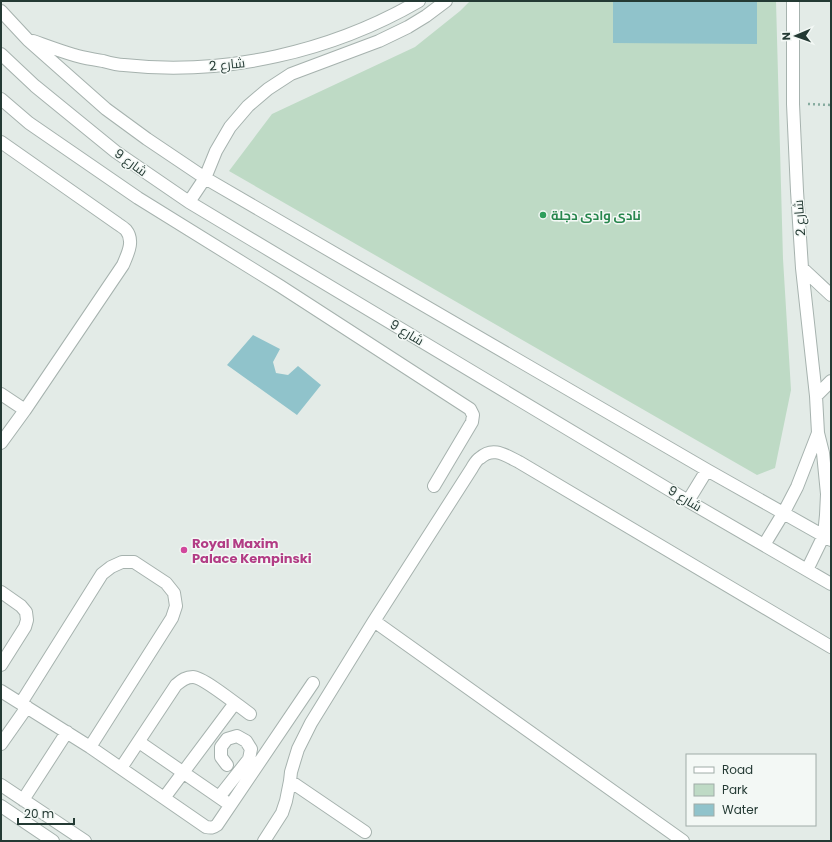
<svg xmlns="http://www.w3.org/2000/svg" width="832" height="842" viewBox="0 0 832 842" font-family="Poppins,Cairo,sans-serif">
<rect width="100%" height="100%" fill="#e3ebe7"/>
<path fill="#bedac5" d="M470,1H776L783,259L791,390L775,468L757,475L229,171L272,114L415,47L460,11Z"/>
<path fill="#90c3cb" d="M613,1H757V44L613,43Z
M253,335L280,349L273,362L276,373L288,375L298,366L321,385L297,415L227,365Z"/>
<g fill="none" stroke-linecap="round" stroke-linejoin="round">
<g stroke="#a6b2ae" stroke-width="14">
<path id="minor" d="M793,1V104L797,191L802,268L816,396L818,433L823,453L827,494L826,515L824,535L807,570
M1,11L28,40L106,109L147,139L205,178L707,470L831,540
M33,41C47,46 60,51 74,55C83,58 93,59 103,61C110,63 117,65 124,65C225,76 331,52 419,1
M1,54L35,86L116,152L189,202L688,501L831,584
M1,99L29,123L138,198L280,286L470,409L473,415L472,422L434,486
M1,142L118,224C121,226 124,228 126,230C135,241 127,255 123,265L25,410L1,443
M189,202L205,178L216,151L230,127L248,106L268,89L291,74L379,41L408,27L426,16L446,1
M802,268L831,295
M1,394L25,410
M816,396L831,381
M688,501L707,470
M764,545L784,512L797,487L818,433
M1,592L21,606L26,612L27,620L25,627L1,665
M374,621L683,841
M1,691L90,747L206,827C211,828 213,828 217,825L313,683
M21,703L102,574L111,567L122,562H134L166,583L174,593L176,606L172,618L90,747
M139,742L226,802
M1,744L27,707
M121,768L176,685C181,681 185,677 193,677C203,677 240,707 250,714
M290,781L365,832
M1,785L85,841
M219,797L249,759L251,749L246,741L237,736L227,739L221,747V757L227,765
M164,798L235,703
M23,800L67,732
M1,806L53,841
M264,841L282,813L286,801L290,781L291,772L294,762L298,749L311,723L374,621L472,468C474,465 476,460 480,458C493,446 505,455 519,462L831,647"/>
</g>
<path stroke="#86ab9f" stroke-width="2.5" stroke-dasharray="2 3" stroke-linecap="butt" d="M808,104L831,105"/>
<use href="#minor" stroke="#fff" stroke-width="12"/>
</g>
<circle fill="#2e9e5b" stroke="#f3f8f5" stroke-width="1.5" cx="543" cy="215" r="4"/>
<circle fill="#d1479c" stroke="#f3f8f5" stroke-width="1.5" cx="184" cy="550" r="4"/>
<g text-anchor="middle" stroke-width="3" stroke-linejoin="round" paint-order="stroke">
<g font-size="13" fill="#243a34" stroke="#f3f8f5">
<text transform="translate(227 64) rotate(-6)" y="5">شارع 2</text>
<text transform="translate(131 162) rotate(36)" y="5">شارع 9</text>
<text transform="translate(799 218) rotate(-94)" y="5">شارع 2</text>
<text transform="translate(407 332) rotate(31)" y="5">شارع 9</text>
<text transform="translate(685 498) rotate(31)" y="5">شارع 9</text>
</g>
<g font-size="13" font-weight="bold" fill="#27864d" stroke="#f3f8f5" text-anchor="start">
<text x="551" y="220">نادى وادى دجلة</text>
</g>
<g font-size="13" font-weight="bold" fill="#b23c85" stroke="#f3f8f5" text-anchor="start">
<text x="192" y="548">Royal Maxim<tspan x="192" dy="15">Palace Kempinski</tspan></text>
</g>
</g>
<rect width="832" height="842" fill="none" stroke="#243a34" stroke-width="4"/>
<rect x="686" y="754" width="130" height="72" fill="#f3f8f5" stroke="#a0aca8"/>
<rect x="694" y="767" width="20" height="6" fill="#ffffff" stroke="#a0aca8"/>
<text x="722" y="774" font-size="12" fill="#243a34">Road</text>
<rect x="694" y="784" width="20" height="12" fill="#bedac5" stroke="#a0aca8"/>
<text x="722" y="794" font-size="12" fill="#243a34">Park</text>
<rect x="694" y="804" width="20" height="12" fill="#90c3cb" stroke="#a0aca8"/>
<text x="722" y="814" font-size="12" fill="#243a34">Water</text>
<g transform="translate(796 36) rotate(268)" stroke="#f3f8f5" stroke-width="3" paint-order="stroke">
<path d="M0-3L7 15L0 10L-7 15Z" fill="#243a34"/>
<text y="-6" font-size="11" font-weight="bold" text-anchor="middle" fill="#243a34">N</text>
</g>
<path d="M18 818v6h56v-6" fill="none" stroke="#243a34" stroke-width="2"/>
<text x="24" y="818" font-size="12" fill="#243a34" stroke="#f3f8f5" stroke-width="3" paint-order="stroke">20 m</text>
</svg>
